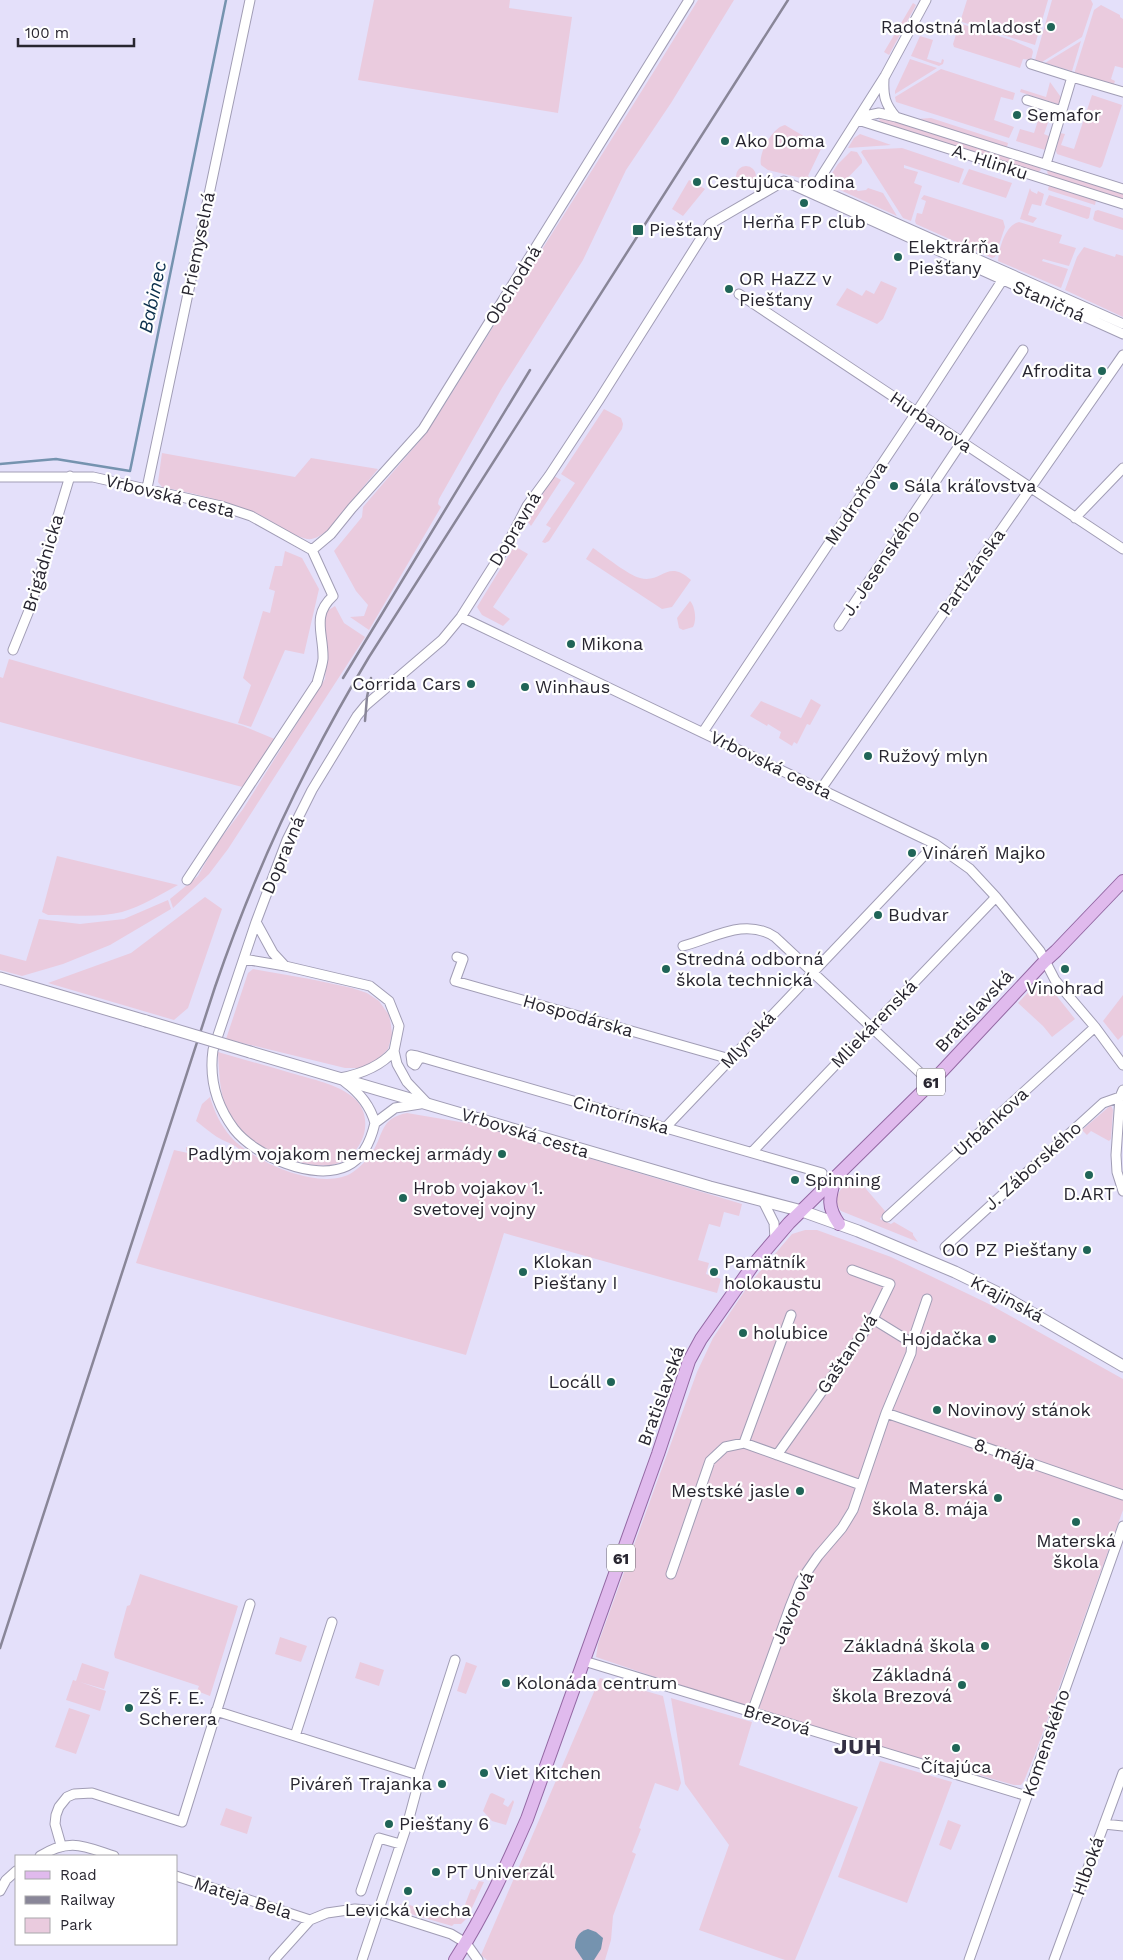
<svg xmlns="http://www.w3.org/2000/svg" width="1123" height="1960" viewBox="0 0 1123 1960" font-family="'Work Sans',sans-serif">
<rect width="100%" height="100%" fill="#e4e0fa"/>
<path fill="#eacbde" d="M374,0H510L509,8L572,17L558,113L358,80Z
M698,0H734L671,103L626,170L583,260L502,388L439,499L438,504L441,507L369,630L350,617L364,616L368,605L356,591L334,551L362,517L363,507L423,437L435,420C522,279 612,141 698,0Z
M967,0H1048L1035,45L962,22L961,19Z
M1052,0H1091L1093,4L1082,37L1042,62L1035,60Z
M913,3L916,5L889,55L884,52Z
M1101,5L1120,15V17L1123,19V68L1115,66L1111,79L1115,81L1113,87L1074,74L1094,10Z
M962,24L1014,41L1032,49L1033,52L1031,60L1023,59L1020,68L954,47L953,44L959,25Z
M920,36L933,40L927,59L941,63L942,59L944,60L943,64L939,66L911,56Z
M1081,41L1072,71L1045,63Z
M910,59L937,68L895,94V91Z
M941,69L1015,93L1013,100L1001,97L994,120L1014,127L1009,138L896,102L895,97Z
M1050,82L1063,100L1061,105L1020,92L1021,89L1046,97Z
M1092,95L1122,105L1102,166L1100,168L1057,154L1056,151L1060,133L1065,134L1061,145L1074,149Z
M1042,108L1052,111L1044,134L1051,137L1045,150L1016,141L1020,129L1034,133Z
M880,117L1039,166L1041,170L1037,173L882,123L879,120Z
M931,118L1008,143L1007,147L917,119Z
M785,125L822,147L808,176L811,179L809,180L768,170L761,165C758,153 773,127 785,125Z
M860,134L891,145L848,148L854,138Z
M902,148L964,169L959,183L904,165V168L918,172L914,183L922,186L911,221L903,218L861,152L863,150Z
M851,151L857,152L862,160V163L838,188L828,184L827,181L838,164Z
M736 176a10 10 0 1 1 20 0a10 10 0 1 1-20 0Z
M969,169L1012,183L1006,198L962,184Z
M1048,170L1123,193V200L1049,176L1047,172Z
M689,180L705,189L683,216L672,209Z
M850,180L853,181L854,188L858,191L866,190L868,188L883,193L897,216L840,190Z
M1049,185L1096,200L1095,205L1048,190Z
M1030,188L1031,191L1037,194L1038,191L1044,194L1041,206L1032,204L1028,215L1037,218L1033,223L1020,219Z
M924,195L1003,220L1005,227L995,257L992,258L916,224L915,221L917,213L922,214L926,201L921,199Z
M1049,195L1091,208L1089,218L1087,219L1046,205L1045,204Z
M1098,210L1123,218V230L1095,221L1093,219L1095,211Z
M1019,222L1062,235L1059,243L1076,248L1069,266L1043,259L1042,261L1068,269L1061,288L998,261C999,249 1005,225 1019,222Z
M1084,247L1115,257L1116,254L1123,256V317L1065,290L1077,257Z
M881,281L897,288L883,319L877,324L836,305L847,288L862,296L866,290L874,294Z
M604,409L621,418L623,424L622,429L549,541L545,543L542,542L551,528L546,525L575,483L561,474Z
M162,453L295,477L311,458L378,469L328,530C321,535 315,540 307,539C288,535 273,520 255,513C225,501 194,493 162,487L158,482Z
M554,476L561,480L531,526L528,522C538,507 543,490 554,476Z
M516,547L528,554L493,607L510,619L503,626L482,615L477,607L513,548Z
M593,548C605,556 628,575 640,578C662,584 667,558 691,580L672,607L662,609L586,559Z
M285,551L302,558L319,589L304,654L285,650L251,727L238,723L251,685L243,678L263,611L270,613L275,591L269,589L275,566H282Z
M690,601C695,606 697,620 693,627L683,630L679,628L677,618Z
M335,606L344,623L365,637L228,849L209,874L173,908L170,899L198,876L215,846L243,809L325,679L327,652L323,622L327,611Z
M9,659L243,726L277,740L246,788L0,722V677L3,678Z
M811,699L821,705L810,725L807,724L797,744L794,742L792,746L779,738L781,732L768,724L767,726L750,716L761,701L801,718Z
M57,856L178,885C160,895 142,906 122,912C98,918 73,915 48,915L42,912Z
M205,897L222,909L188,1008L174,1020L48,983L131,953Z
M168,900L171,909L110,945L63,964L22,976L0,970V954L26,961L39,919L80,924L124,919Z
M253,969L310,979L352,988L367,993L379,1001L389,1015L391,1025L392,1035L388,1049L375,1062L366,1068H345L226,1039L248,973Z
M1043,984L1052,990L1075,1019L1052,1037L1043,1026L1018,1003L1033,987Z
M1123,995V1035L1118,1040L1103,1021Z
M218,1052C242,1059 267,1066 291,1073C311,1079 338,1084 354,1098C377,1119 362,1157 335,1164C311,1171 268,1153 250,1138C240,1130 232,1118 227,1108C219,1092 219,1069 218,1052Z
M210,1097C214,1111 221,1126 231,1137C253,1162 323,1193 353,1172C360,1167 367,1160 372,1153C384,1134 380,1118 407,1113L478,1125L742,1204L739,1216L724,1212L720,1227L709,1224L698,1260L709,1263L706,1274L721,1279L717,1293L504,1233L466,1355L136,1263L174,1150L188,1153L186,1150V1147L238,1162L245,1159C243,1146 227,1143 217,1137C209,1132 203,1126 196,1121L202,1104Z
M1111,1105L1113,1110L1111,1139L1109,1141L1091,1131L1087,1135L1082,1130Z
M854,1175L885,1211L880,1219L891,1224L894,1222L913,1233V1235L918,1242L841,1211C829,1197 844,1186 854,1175Z
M805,1230H817L891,1257L987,1303L1123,1379V1510L1035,1754L1024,1781L1021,1785H1014L755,1711L596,1657L598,1644L697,1372L713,1338L750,1283L792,1234Z
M140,1574L238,1606L210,1696L197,1691L199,1686L115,1658L114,1654L127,1606L130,1605Z
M280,1637L307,1646L301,1662L275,1654Z
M360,1662L384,1670L379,1686L355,1678Z
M466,1662L477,1666L466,1694L457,1691Z
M82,1663L109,1672L104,1689L80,1682L106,1691L100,1711L66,1700L73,1680L76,1681Z
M600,1678L663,1696L681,1783L678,1791L655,1783L639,1828L641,1829L632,1852L636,1854L613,1916L611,1940L605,1960H487L481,1955Z
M671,1698L752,1722L739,1765L858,1807L795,1960H785L699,1930L729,1845L685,1784Z
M69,1708L90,1715L76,1754L55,1747Z
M880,1761L952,1782L907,1903L838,1877Z
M492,1793L505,1799L503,1804L508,1807L513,1800L514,1802L506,1825L492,1821L483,1811L490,1794Z
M226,1808L252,1817L247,1834L220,1825Z
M948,1820L961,1825L951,1850L939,1845Z
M479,1881L484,1882L470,1912L461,1915L471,1889L475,1890Z
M400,1904L407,1907L410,1905L438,1916L447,1912L463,1919L467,1918L461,1924H454L452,1926L397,1910Z"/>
<path fill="#7593af" d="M588,1929L596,1932L603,1938L601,1949L594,1960H583L575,1948C575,1938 578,1932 588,1929Z"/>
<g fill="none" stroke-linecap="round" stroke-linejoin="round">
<path stroke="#7593af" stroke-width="2.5" d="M0,464L56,459L130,471L226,0"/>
<g stroke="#a19db5" stroke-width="11">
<path id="minor" d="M1031,64L1072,77
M884,79C883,96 885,104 896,117
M1027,100L1062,111
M860,117L879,113L896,117L1123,189
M858,120L1123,204
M1046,164L1072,77L1123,92
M815,187L1123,324
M812,191L885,76L926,0
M739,294L1123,549
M0,477H93L221,506L251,516L312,550L333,596C311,616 324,634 323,659C322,667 319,675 317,683L187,880
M147,488L250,0
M1075,518L1123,468
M312,550L331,534L352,508L423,429L689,0
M461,617L935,844L970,869L996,897L1040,951L1055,980L1095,1027L1123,1065
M839,626L1023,350
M13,650L30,608L70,476
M703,732L916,413L1007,273
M821,789L1123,355
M256,922L273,953L285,966
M683,946C714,938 745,917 775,937L931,1083
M457,957L463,959L455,981L730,1059
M244,959L285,966L370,986L389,1001L399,1026L394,1051L397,1064L407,1082L427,1103
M420,1057L415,1065L412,1063L411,1055L417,1056L822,1173
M340,1078C361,1074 380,1067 394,1051
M345,1082C360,1093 370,1105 375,1123
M1123,1090L1120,1097L1116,1155L1117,1172L1123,1191
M375,1123C371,1140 364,1158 347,1166C314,1182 255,1156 234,1129C216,1105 209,1079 213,1050L256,922L287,840L312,790L357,716L366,705L442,640L461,617L508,543L527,506L549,476L599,400L710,224L784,181L1123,334
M375,1123L395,1108L420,1104
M666,1127L935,844
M752,1152L996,897
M763,1201L774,1223L775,1239
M887,1217L1095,1027
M945,1247L1103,1103L1120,1097
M873,1319L912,1343
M886,1413L1123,1495
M744,1443L861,1485
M777,1455L873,1319L890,1284L852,1270
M671,1574L710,1461L725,1447L744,1443L791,1315
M584,1661L1027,1796
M216,1711L418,1775L416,1792L408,1822L362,1960
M752,1712L790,1607L800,1582L818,1556L842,1528L853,1510L886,1413L911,1353L912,1343L927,1299
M295,1736L332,1622
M418,1775L455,1660
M1104,1824L1123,1826
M61,1845L55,1824L56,1815L59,1807L67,1797L74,1794L92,1793L182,1822L250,1604
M40,1856C70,1838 83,1846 114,1856
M176,1876L310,1920
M0,1891L6,1880L16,1871
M361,1891L379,1838L400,1844
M274,1960L310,1920L327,1913L355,1909L379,1911L451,1934L466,1943L478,1960
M969,1960L1123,1526
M1054,1960L1123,1773"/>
</g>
<g stroke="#a19db5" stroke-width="13">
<path id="secondary" d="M0,978L146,1021
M250,1052L710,1187L802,1211L858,1231L955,1272L996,1292L1123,1366"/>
</g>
<g stroke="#9368a3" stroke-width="14">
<path id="primary" d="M835,1179C829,1198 827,1207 839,1224
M455,1960C484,1915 506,1867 527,1819L658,1454L689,1361L701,1339L753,1265L789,1223L931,1083L1045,961L1056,951L1123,881"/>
</g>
<use href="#minor" stroke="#fff" stroke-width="9"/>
<use href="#secondary" stroke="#fff" stroke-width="11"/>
<use href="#primary" stroke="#e0baed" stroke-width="12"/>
<path stroke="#898698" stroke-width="2.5" d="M343,678L530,370
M365,721L367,697L371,678
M0,1648L215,987C255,870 305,763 369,657L788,0"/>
<g stroke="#a19db5" stroke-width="13" stroke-linecap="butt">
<path id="secondary-bridge" d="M146,1021L250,1052"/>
</g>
<use href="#secondary-bridge" stroke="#fff" stroke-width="11"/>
</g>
<g fill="#206557" stroke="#fff" stroke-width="2">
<circle cx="1051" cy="27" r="5"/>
<circle cx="1017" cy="115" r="5"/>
<circle cx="725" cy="141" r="5"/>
<circle cx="697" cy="182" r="5"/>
<circle cx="804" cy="203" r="5"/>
<rect x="632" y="224" width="12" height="12" rx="2.5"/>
<circle cx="898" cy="257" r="5"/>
<circle cx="729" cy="289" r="5"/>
<circle cx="1102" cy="371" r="5"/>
<circle cx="894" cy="486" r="5"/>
<circle cx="571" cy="644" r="5"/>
<circle cx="471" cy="684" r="5"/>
<circle cx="525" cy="687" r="5"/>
<circle cx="868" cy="756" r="5"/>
<circle cx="912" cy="853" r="5"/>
<circle cx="878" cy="915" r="5"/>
<circle cx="666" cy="969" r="5"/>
<circle cx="1065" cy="969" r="5"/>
<circle cx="502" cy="1154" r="5"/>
<circle cx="1089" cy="1175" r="5"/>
<circle cx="795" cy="1180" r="5"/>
<circle cx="403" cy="1198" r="5"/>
<circle cx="1087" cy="1250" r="5"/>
<circle cx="523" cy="1272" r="5"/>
<circle cx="714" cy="1272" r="5"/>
<circle cx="743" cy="1333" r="5"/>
<circle cx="992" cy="1339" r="5"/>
<circle cx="611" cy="1382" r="5"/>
<circle cx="937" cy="1410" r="5"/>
<circle cx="800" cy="1491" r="5"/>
<circle cx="998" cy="1498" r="5"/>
<circle cx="1076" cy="1522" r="5"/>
<circle cx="985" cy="1646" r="5"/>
<circle cx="506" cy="1683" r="5"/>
<circle cx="962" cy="1685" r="5"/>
<circle cx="129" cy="1708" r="5"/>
<circle cx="956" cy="1748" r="5"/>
<circle cx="484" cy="1773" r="5"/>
<circle cx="442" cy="1784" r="5"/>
<circle cx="389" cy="1824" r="5"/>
<circle cx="436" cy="1872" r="5"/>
<circle cx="408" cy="1891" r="5"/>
</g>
<g text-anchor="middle" stroke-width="4.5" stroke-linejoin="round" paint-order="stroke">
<g fill="#fff" stroke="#68676e" stroke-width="1">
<rect x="917" y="1068.5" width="28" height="27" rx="4"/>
<rect x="607" y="1544.5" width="28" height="27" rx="4"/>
</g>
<g font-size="16" font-weight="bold" fill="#282630">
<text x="931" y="1088">61</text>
<text x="621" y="1564">61</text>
</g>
<g font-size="18" fill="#282630" stroke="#fff" text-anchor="start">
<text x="1041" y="33" text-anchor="end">Radostná mladosť</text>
<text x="1027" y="121">Semafor</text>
<text x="735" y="147">Ako Doma</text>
<text x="707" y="188">Cestujúca rodina</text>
<text x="804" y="228" text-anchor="middle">Herňa FP club</text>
<text x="649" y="236">Piešťany</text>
<text x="908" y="253">Elektrárňa<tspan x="908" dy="21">Piešťany</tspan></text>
<text x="739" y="285">OR HaZZ v<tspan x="739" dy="21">Piešťany</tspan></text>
<text x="1092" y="377" text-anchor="end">Afrodita</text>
<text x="904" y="492">Sála kráľovstva</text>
<text x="581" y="650">Mikona</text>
<text x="461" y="690" text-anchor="end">Corrida Cars</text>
<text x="535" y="693">Winhaus</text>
<text x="878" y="762">Ružový mlyn</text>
<text x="922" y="859">Vináreň Majko</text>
<text x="888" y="921">Budvar</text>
<text x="676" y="965">Stredná odborná<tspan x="676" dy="21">škola technická</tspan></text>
<text x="1065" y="994" text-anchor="middle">Vinohrad</text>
<text x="492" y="1160" text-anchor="end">Padlým vojakom nemeckej armády</text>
<text x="805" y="1186">Spinning</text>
<text x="413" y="1194">Hrob vojakov 1.<tspan x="413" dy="21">svetovej vojny</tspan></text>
<text x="1089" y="1200" text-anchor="middle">D.ART</text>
<text x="1077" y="1256" text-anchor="end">OO PZ Piešťany</text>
<text x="533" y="1268">Klokan<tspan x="533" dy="21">Piešťany I</tspan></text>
<text x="724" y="1268">Pamätník<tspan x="724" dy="21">holokaustu</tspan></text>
<text x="753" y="1339">holubice</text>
<text x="982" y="1345" text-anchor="end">Hojdačka</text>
<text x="601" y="1388" text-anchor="end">Locáll</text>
<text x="947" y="1416">Novinový stánok</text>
<text x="988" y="1494" text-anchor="end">Materská<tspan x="988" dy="21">škola 8. mája</tspan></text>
<text x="790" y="1497" text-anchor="end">Mestské jasle</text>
<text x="1076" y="1547" text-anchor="middle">Materská<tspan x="1076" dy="21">škola</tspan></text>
<text x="975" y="1652" text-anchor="end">Základná škola</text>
<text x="952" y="1681" text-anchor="end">Základná<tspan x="952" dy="21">škola Brezová</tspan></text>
<text x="516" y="1689">Kolonáda centrum</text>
<text x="139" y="1704">ZŠ F. E.<tspan x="139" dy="21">Scherera</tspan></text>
<text x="956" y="1773" text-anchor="middle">Čítajúca</text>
<text x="494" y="1779">Viet Kitchen</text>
<text x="432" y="1790" text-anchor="end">Piváreň Trajanka</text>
<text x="399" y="1830">Piešťany 6</text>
<text x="446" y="1878">PT Univerzál</text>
<text x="408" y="1916" text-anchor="middle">Levická viecha</text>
</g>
<g font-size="18" fill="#282630" stroke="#fff">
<text transform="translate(990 162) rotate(18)" y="6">A. Hlinku</text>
<text transform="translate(198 244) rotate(-78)" y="6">Priemyselná</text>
<text transform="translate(513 285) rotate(-58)" y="6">Obchodná</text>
<text transform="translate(1049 301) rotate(24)" y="6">Staničná</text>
<text transform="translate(931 422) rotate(34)" y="6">Hurbanova</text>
<text transform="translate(170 496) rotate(14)" y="6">Vrbovská cesta</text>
<text transform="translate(856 503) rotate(-56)" y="6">Mudroňova</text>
<text transform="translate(515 529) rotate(-59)" y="6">Dopravná</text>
<text transform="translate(43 563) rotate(-73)" y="6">Brigádnicka</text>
<text transform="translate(881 563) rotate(-56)" y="6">J. Jesenského</text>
<text transform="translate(972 572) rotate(-55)" y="6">Partizánska</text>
<text transform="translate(771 765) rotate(26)" y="6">Vrbovská cesta</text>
<text transform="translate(283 855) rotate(-67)" y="6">Dopravná</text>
<text transform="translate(974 1011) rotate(-47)" y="6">Bratislavská</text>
<text transform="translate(578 1016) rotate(16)" y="6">Hospodárska</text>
<text transform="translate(874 1024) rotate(-46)" y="6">Mliekárenská</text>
<text transform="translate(748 1040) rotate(-47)" y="6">Mlynská</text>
<text transform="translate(621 1115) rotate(16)" y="6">Cintorínska</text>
<text transform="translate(991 1122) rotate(-42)" y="6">Urbánkova</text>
<text transform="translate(525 1133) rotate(17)" y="6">Vrbovská cesta</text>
<text transform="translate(1033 1166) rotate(-42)" y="6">J. Záborského</text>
<text transform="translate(1007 1299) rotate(28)" y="6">Krajinská</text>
<text transform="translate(847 1354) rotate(-56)" y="6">Gaštanová</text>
<text transform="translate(661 1396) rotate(-70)" y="6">Bratislavská</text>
<text transform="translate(1005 1454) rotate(19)" y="6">8. mája</text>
<text transform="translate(793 1608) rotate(-66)" y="6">Javorová</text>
<text transform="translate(777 1720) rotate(17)" y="6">Brezová</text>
<text transform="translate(1046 1743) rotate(-71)" y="6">Komenského</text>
<text transform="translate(1088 1866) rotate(-70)" y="6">Hlboká</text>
<text transform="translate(243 1898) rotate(18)" y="6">Mateja Bela</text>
</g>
<g font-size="19" font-style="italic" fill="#0b304d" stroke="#fff">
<text transform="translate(152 297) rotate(-78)" y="7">Babinec</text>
</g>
<g font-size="22" font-weight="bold" letter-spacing="1" fill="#343043" stroke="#fff">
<text x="858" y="1754">JUH</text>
</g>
</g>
<rect x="15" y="1855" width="162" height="90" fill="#ffffff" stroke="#a9a8ac"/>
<rect x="25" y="1871" width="25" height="8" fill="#e0baed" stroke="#a9a8ac"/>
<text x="60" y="1880" font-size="15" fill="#282630">Road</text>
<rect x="25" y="1896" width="25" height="8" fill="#898698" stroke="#a9a8ac"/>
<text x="60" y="1905" font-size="15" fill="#282630">Railway</text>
<rect x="25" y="1918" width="25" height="15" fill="#eacbde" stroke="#a9a8ac"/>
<text x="60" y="1930" font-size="15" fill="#282630">Park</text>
<path d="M18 38v8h116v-8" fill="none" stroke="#282630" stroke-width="2.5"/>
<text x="25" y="38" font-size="15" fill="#282630" stroke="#ffffff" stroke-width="4" paint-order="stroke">100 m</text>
</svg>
